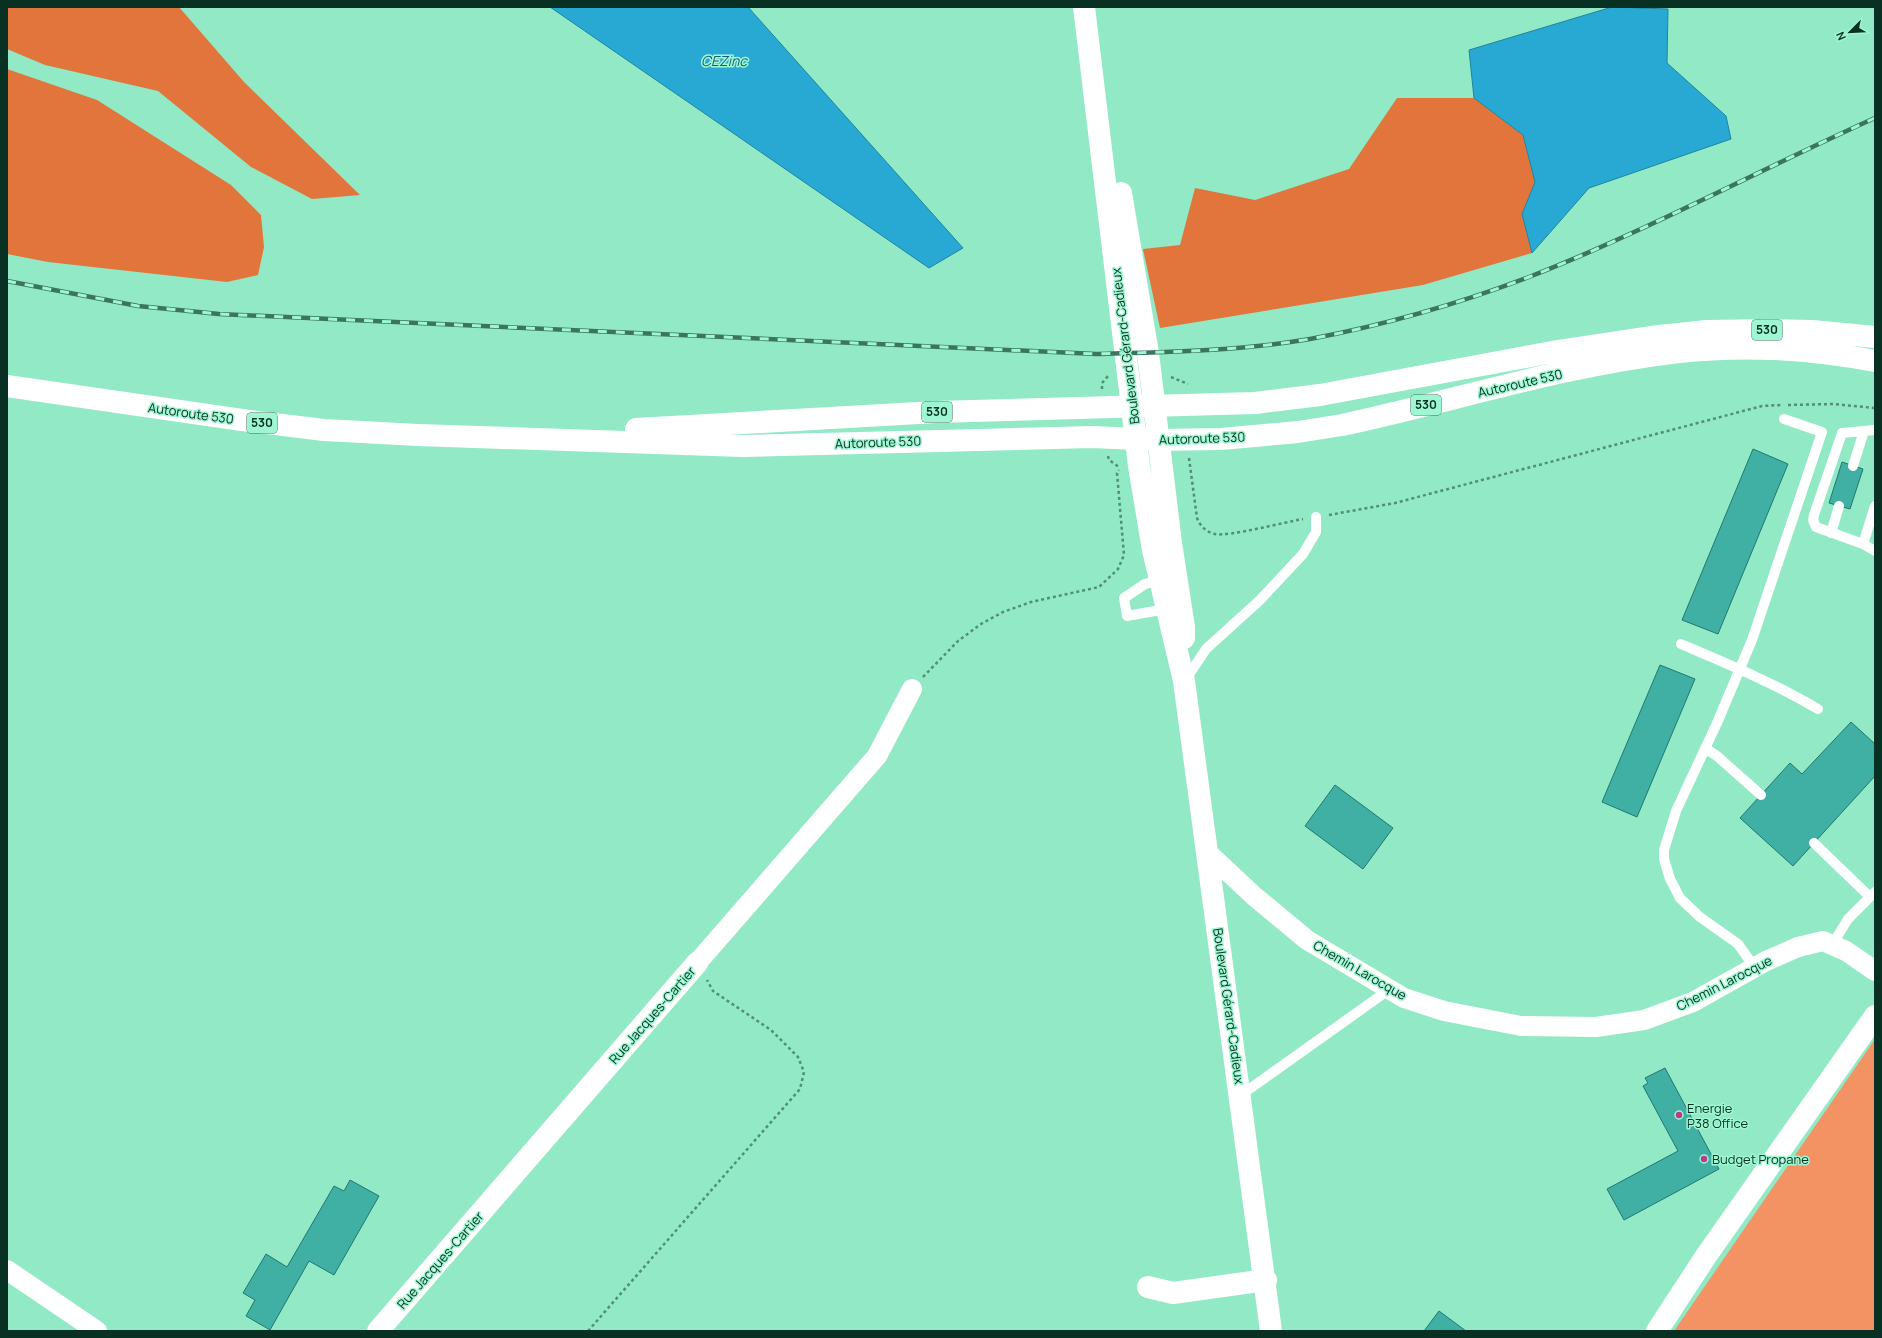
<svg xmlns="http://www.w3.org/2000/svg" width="1882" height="1338" viewBox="0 0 1882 1338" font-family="Manrope,sans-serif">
<rect width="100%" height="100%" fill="#91e9c5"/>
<path fill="#f39364" d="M1875,1039V1331H1674Z"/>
<path fill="#e1753c" d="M7,7H179L244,82L360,195L312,199L251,167L158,91L45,65L7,49Z
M7,69L97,100L231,185L261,215L264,247L258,275L227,282L48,262L7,254Z
M1397,98H1474L1523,135L1535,182L1522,214L1532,253L1423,285L1160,328L1143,249L1180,245L1195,188L1255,200L1349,169Z"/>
<path fill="#28a9d3" stroke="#1f859e" d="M550,7H748L963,248L929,268Z
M1612,7L1668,9L1667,63L1726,116L1731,139L1589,188L1532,253L1522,214L1535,182L1523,135L1474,98L1469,50Z"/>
<path fill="#40afa4" stroke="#227870" d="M1753,449L1788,464L1718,634L1682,620Z
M1842,462L1863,469L1850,509L1829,503Z
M1660,665L1695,679L1637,817L1602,802Z
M1851,722L1875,744V776L1793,866L1740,818L1790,763L1802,774Z
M1335,785L1393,828L1363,869L1305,826Z
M1665,1068L1719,1169L1624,1220L1607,1189L1678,1151L1643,1086L1648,1083L1645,1078Z
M350,1180L379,1196L334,1275L309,1261L270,1330L246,1316L255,1300L243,1293L266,1254L287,1267L334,1186L344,1191Z
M1439,1311L1466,1331H1424Z"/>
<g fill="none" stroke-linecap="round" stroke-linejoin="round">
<path stroke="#4f9076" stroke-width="2.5" stroke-dasharray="3 3" stroke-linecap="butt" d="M1171,377L1188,384
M1102,389V383L1108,376
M1788,405L1833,404L1875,408
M1108,456L1109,460L1119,467
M1189,458L1197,518C1200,526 1206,532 1215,534C1228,537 1285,522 1303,519
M1329,515L1395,503L1762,406L1781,405
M923,677L958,641L981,624L1003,612L1031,602L1099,587L1118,569L1124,555L1117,473L1119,470
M588,1331L800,1089L804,1072L798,1057L771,1030L713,991L707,980"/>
<path stroke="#fff" stroke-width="10" d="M1875,430L1842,433L1814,515L1813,520L1816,527L1863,544L1875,506
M1853,466L1864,431
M1831,533L1839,506
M1863,544L1875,551
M1159,580L1145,584L1124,598L1127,616L1166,609
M1681,644C1728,664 1774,683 1818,709
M1186,679L1206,649L1260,600L1303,554L1316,532V517
M1705,748L1717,756L1761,795
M1814,843L1870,897
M1832,945L1848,919L1875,892
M1755,968L1738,944L1700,917L1680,898L1670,879L1664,859V850L1676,811L1717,723L1752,640L1822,432L1784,419
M1241,1095L1390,989"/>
<path stroke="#fff" stroke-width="20" d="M1208,853L1254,896L1307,940L1404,998L1444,1011L1521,1026L1596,1027L1644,1020L1693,1002L1766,961L1798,947L1823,941L1846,951L1875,971
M697,963L877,756L912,689
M7,1270L97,1331"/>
<path stroke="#fff" stroke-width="22" d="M1084,7L1139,466L1153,550L1184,681L1271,1331
M1121,193L1148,353L1171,543L1184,627V638
M1148,1287L1173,1293L1266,1280
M378,1331L697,963
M1657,1331L1706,1256L1875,1016"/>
<path stroke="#fff" stroke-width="22" d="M7,386L242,420L324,430L418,435L742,446L1092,437L1158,440L1221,439L1298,432L1342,425C1454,401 1565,365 1679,352C1743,345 1812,349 1875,361
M636,429L936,412L1255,403L1320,395L1552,352L1659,336L1707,331L1770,330L1812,331L1875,337"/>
<g stroke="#3b755f" stroke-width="4.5">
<path id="rail" d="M7,281L138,306L219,314L1096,354C1168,352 1239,351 1310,339C1385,325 1458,304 1529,277C1647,231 1759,170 1875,118"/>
</g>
<use href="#rail" stroke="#9ef7d2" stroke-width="3" stroke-dasharray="9" stroke-linecap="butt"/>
</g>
<g fill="#b93b8a" stroke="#9ef7d2" stroke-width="1.5">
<circle cx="1679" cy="1115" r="4"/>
<circle cx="1704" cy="1159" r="4"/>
</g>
<g text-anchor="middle" stroke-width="3" stroke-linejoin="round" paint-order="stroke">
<g fill="#9ef7d2" stroke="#366c58" stroke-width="1">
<rect x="1752" y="320" width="30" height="20" rx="3"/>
<rect x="1411" y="395" width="30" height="20" rx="3"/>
<rect x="922" y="402" width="30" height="20" rx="3"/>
<rect x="247" y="413" width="30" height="20" rx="3"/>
</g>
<g font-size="12" font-weight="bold" fill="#093123">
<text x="1767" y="334">530</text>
<text x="1426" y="409">530</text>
<text x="937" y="416">530</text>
<text x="262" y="427">530</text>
</g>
<g font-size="13" fill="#093123" stroke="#9ef7d2">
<text transform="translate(1125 346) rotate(-97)" y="5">Boulevard Gérard-Cadieux</text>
<text transform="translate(1520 383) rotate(-13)" y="5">Autoroute 530</text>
<text transform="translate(191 413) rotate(8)" y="5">Autoroute 530</text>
<text transform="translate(1202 438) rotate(-2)" y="5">Autoroute 530</text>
<text transform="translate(878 442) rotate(-2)" y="5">Autoroute 530</text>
<text transform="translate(1360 970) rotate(30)" y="5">Chemin Larocque</text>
<text transform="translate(1724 983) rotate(-27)" y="5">Chemin Larocque</text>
<text transform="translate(1229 1006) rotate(82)" y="5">Boulevard Gérard-Cadieux</text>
<text transform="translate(652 1015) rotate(-49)" y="5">Rue Jacques-Cartier</text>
<text transform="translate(440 1260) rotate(-49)" y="5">Rue Jacques-Cartier</text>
</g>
<g font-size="13" fill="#093123" stroke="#9ef7d2" text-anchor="start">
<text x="1687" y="1113">Energie<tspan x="1687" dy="15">P38 Office</tspan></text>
<text x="1712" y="1164">Budget Propane</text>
</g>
<g font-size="14" font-style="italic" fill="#1d5d74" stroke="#9ef7d2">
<text x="724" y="66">CEZinc</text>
</g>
</g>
<rect width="1882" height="1338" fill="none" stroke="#093123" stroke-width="16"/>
<g transform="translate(1850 32) rotate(246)" stroke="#9ef7d2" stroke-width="3" paint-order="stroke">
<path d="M0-3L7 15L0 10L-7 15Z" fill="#093123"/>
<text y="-6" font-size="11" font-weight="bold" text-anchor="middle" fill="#093123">N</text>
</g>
</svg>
